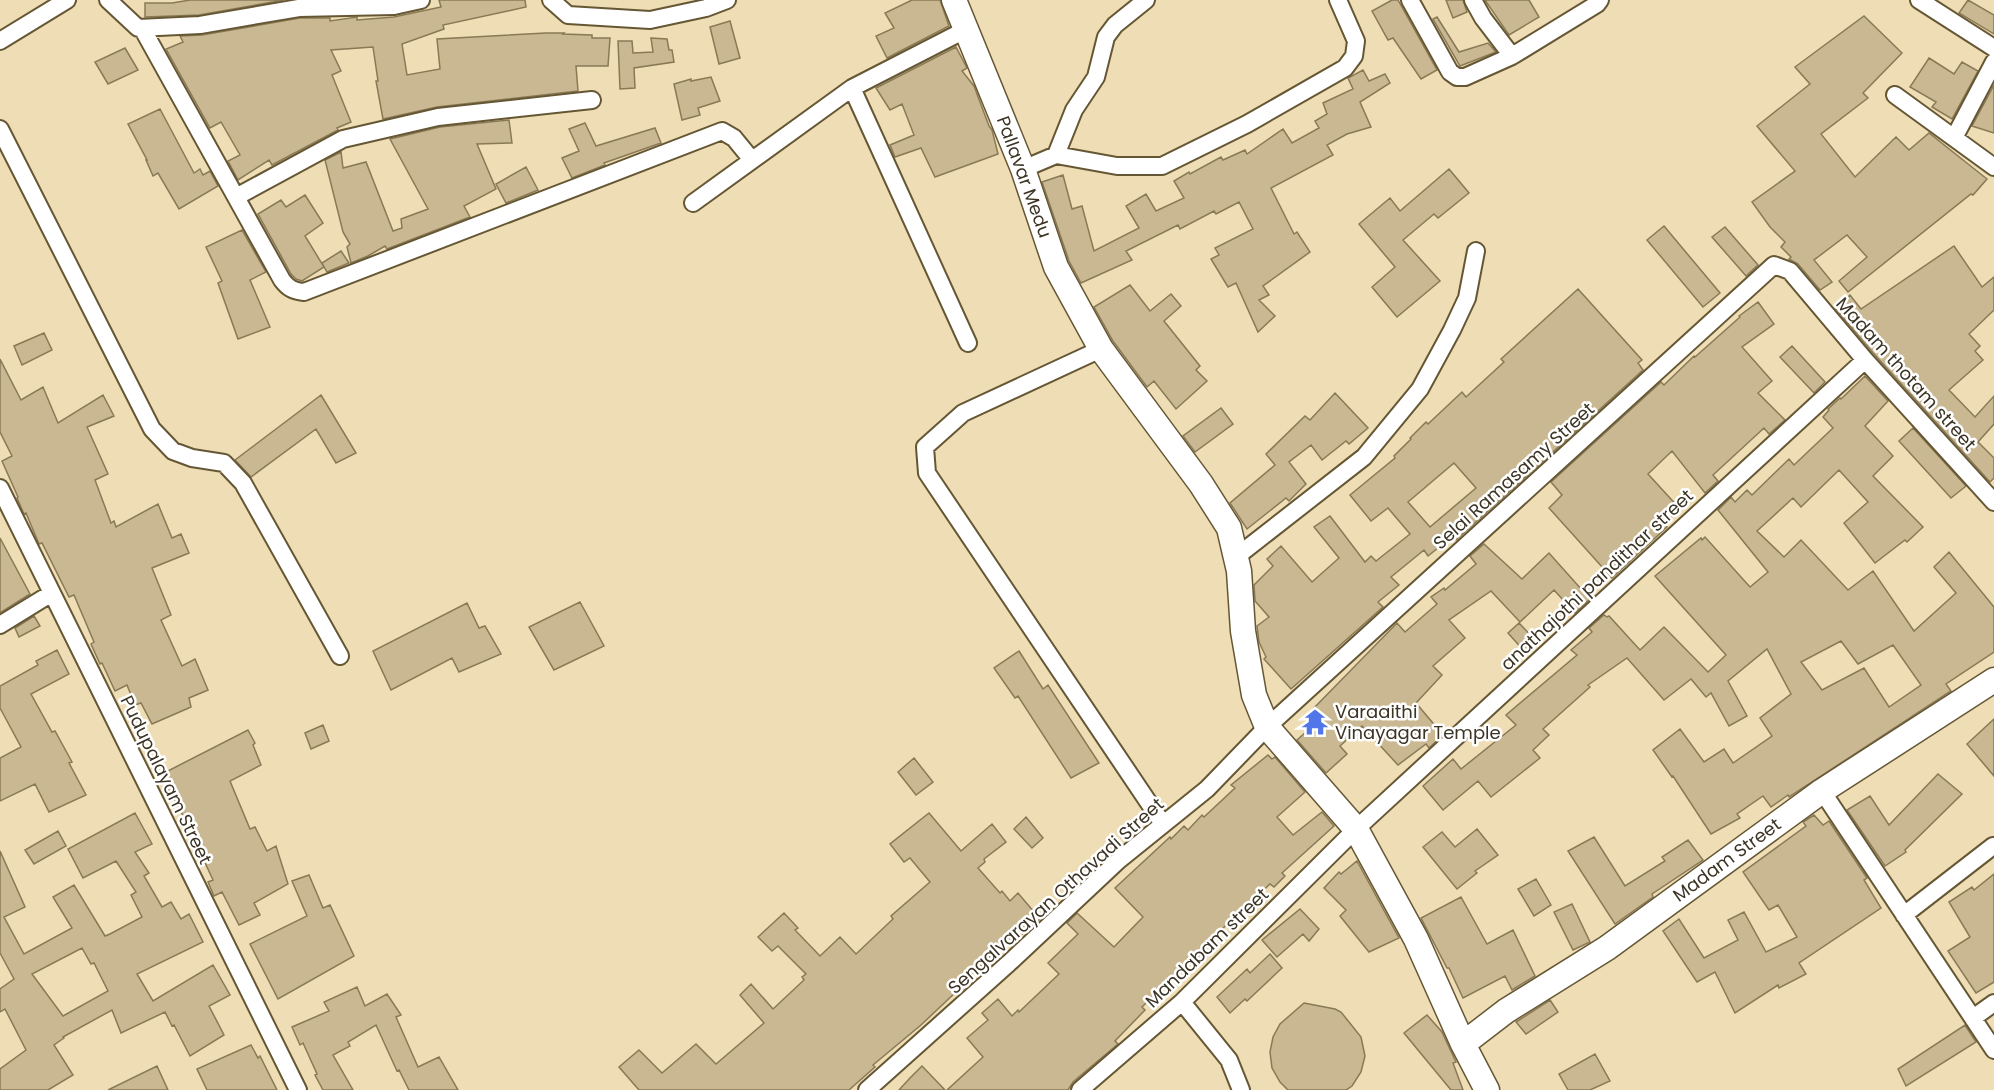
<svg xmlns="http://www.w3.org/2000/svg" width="1994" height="1090" viewBox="0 0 1994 1090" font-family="Poppins,sans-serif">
<rect width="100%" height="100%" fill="#eeddb5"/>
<path fill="#c9b892" stroke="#897955" stroke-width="1.5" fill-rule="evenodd" d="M190,0H284L199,15L145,17V3H172Z
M439,0H525L526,7L443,25L444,29L402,44L407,75L440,69L437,39L546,33H564L563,34L592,35V38H610L608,66H576L578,91L437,107L383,119L376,81H378L373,47L331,50L341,71L332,75L351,122L337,128L338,130L272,165L269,160L238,180L228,161L240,155L221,122L210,128L166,49L183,42L180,36L202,35L300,18H330V21L357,17V20L394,17L441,7Z
M912,0H940L949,26L887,58L876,36L894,28L885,13Z
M1392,0H1398L1437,70L1421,79L1393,38L1388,40L1372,11Z
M1446,0H1463L1467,12L1453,18Z
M1485,0H1529L1539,17L1509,35Z
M1968,0L1994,15V34L1959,13Z
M1864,16L1902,53L1863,93L1868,98L1821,134L1855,177L1896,137L1909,150L1929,133L1987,179L1973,195L1971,194L1848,292L1839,281L1867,257L1847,235L1814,260L1832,282L1820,290L1798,264L1789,259L1791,257L1781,247L1785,242L1770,227L1752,202L1795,171L1757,126L1810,84L1795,67Z
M1437,17L1459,52L1488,43L1496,52L1460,66L1433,19Z
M730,21L740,58L719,64L710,27Z
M651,38L667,39L669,50H672L674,62L634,68L635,88L620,89L618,41H632L633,53L653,52Z
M956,47L967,68L962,71L974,86L989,126L992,130L998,154L935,177L921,148L895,157L890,145L914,135L902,104L890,110L876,88Z
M125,48L138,70L108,84L95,62Z
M1929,58L1954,74L1962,62L1978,71L1952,119L1932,107L1936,102L1910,87Z
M1363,70L1369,81L1385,74L1390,83L1360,102L1371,127L1347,134L1327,145L1333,155L1271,188L1294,234L1297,232L1310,252L1263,286L1269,295L1259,300L1275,316L1258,332L1236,283L1228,287L1211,259L1219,255L1215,248L1253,229L1239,202L1216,214L1214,211L1180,229L1178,225L1126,251L1132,260L1081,283L1069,261L1042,182L1063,175L1072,209L1082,206L1094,251L1139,228L1126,206L1146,194L1156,211L1184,198L1174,181L1189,172L1190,174L1221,157L1223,160L1245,150L1247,154L1283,129L1292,143L1319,128L1315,121L1327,114L1323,103L1353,89L1348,78Z
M711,77L720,101L698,108L700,115L682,120L674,84L691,79V81Z
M1994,85V133L1972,126Z
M160,109L194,173L200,169L203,175L210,171L218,186L179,209L158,173L153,176L146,160H147L128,124Z
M509,120L512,143L477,144L496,189L464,206L470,217L387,249L385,246L368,256L351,263L347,247L350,244L343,232L325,160L341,152L343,168L366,162L393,231L402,228L401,219L428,209L390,139L440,127Z
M585,123L596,146L655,128L661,143L604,163L605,165L572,178L562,158L579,151L569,129Z
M526,167L538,190L506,203L496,184Z
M1449,169L1469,193L1438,218L1434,214L1403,240L1440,281L1397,317L1372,287L1395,267L1359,224L1390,198L1400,211Z
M305,195L323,223L305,236L324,267L302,281L296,279L291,274L258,214L281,200L286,207Z
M1664,226L1720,293L1703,307L1647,240Z
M1725,227L1758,265L1746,276L1712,237Z
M242,230L266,272L250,280L270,327L238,339L218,283L222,281L206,247Z
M1954,246L1982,287L1994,277V310L1969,334L1980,346L1975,351L1983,360L1949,390L1975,417L1994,396V424L1978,442L1994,458V478L1990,482L1873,353L1835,308L1850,295L1861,309Z
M341,251L349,263L327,272L322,263Z
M1130,285L1150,311L1171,294L1181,306L1164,321L1200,366L1196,370L1207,381L1176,409L1154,381L1147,387L1113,341L1094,307Z
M1578,289L1642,360L1638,363L1643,370L1456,540L1453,536L1428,556L1424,550L1391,577L1399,585L1378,602L1383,607L1291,689L1264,659L1266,657L1259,642L1257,626L1269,617L1255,601L1254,585L1273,566L1267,559L1281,546L1312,582L1339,558L1314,527L1330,516L1365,562L1371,556L1376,561L1410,534L1388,508L1371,521L1350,495L1395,458L1394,456L1411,439L1410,438L1426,422L1428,424L1462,392L1466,397L1504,362L1501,359ZM1454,463L1476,488L1430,527L1408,502Z
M1758,302L1774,324L1742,347L1772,381L1758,393L1785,420L1769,434L1764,428L1713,475L1718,481L1705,493L1672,451L1648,474L1680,509L1664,524L1667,527L1612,578L1549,508L1562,495L1551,482L1661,382L1664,385L1694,356L1695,357L1740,317L1739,316Z
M44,333L52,350L22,365L14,346Z
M1792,346L1825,382L1814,393L1780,357Z
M0,359L21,400L43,387L58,423L103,395L114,416L87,427L108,474L95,480L111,523L114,521L116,527L158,504L172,538L181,534L189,553L152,568L171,615L161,620L182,666L195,659L208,690L189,698L191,707L152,724L141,703L135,705L127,685L115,691L102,663L100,664L91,644L94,642L74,595L69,597L42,543L39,544L26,513L24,514L17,498L18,497L2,461L12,456L0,432Z
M1865,376L1888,401L1865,426L1893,456L1873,476L1923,527L1907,542L1905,540L1875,563L1844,523L1868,502L1839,470L1801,507L1793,498L1757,531L1784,557L1801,540L1848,590L1873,571L1914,631L1956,593L1934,567L1949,552L1994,607V652L1946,684L1951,691L1789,797L1788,795L1771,807L1763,796L1737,814L1740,818L1711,834L1673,776L1672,777L1653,750L1680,729L1704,762L1724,749L1733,763L1772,736L1760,718L1791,694L1767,649L1728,681L1747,716L1729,726L1711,693L1706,697L1691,679L1664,700L1627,658L1588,685L1590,687L1543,729L1549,735L1533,750L1540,758L1491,797L1478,781L1443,810L1423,786L1453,759L1461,769L1516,725L1506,715L1577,655L1571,650L1592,632L1589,628L1604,615L1607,617L1609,616L1640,650L1664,627L1708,672L1726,655L1655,576L1701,538L1702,540L1705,537L1750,587L1768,572L1718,510L1731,497L1735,502L1747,490L1752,495L1789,459L1794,465L1833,428L1823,417L1829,410L1828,409L1840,398L1841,399ZM1841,641L1858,664L1893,645L1921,685L1889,707L1864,668L1822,690L1801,662Z
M1335,393L1368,428L1349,444L1346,441L1322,460L1311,445L1289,462L1306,484L1289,501L1286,498L1247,529L1230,503L1275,465L1266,454L1305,416L1310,420Z
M321,395L356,453L336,463L316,429L251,477L235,460Z
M1221,408L1233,424L1195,452L1183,436Z
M1913,428L1966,486L1951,498L1899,441Z
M0,538L30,594L0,613Z
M1484,544L1522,579L1549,553L1590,599L1575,613L1554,590L1520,622L1491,591L1449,620L1465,638L1433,666L1442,675L1416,703L1443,735L1429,748L1426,744L1398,765L1362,726L1340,746L1347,754L1326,773L1297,740L1307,731L1303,726L1318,716L1312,710L1397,623L1405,632L1437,604L1431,597L1444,588L1445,590L1476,564L1470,556Z
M580,602L604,646L554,670L529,627Z
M467,603L479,628L485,626L501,654L459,672L452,658L391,690L373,651Z
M34,616L40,626L19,637L15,628Z
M1519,623L1537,642L1525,652L1508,633Z
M57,650L69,674L31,694L52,732L55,731L72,762L69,763L86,795L49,812L35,784L0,801V758L21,747L0,708V686L38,665L36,661Z
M1019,651L1043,689L1048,685L1099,763L1071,778L1018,696L1015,698L994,668Z
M1994,719V776L1967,744Z
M323,725L329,741L311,749L305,733Z
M248,730L255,743L253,745L261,765L230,781L250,829L255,827L267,851L276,846L288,884L254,903L260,915L239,925L222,892L214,896L208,882L213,880L196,843L198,842L160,775Z
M1268,755L1272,759L1275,757L1305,792L1277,817L1293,835L1322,812L1334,826L1282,873L1285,876L1274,887L1270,884L1200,950L1203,953L1185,965L1142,1007L1145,1010L1115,1041L1118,1044L1073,1082L1068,1090H947L983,1057L967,1038L988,1020L982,1013L998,999L1012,1016L1018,1010L1019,1012L1059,974L1048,963L1078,934L1067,923L1077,913L1114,947L1143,917L1115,888L1170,837L1171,839L1184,826L1188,830L1202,815L1204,817L1235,788L1231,785Z
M914,758L933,782L916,795L898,772Z
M1938,774L1962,794L1905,850L1906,852L1885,866L1847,810L1870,796L1889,825Z
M135,813L152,844L135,852L149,873L144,876L162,907L171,902L181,919L189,914L203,942L137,974L153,1001L213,965L230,995L209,1006L224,1035L190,1056L174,1025L172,1026L165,1012L121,1033L112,1010L63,1037L64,1038L54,1045L73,1075L48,1090H0V1069L26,1050L5,1009L0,1012V989L14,979L0,953V851L25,907L4,917L24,954L72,928L53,897L74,885L105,936L110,934L142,917L131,895L136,892L116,861L83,878L68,849ZM82,948L91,964L94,963L108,991L63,1016L32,974Z
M929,813L961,851L992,824L1006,842L984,859L985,862L978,868L1000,893L1002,891L1010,901L1018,893L1040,919L1021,935L981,963L983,964L956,990L957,991L921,1025L873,1065L875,1067L849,1090H639L619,1067L639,1050L662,1073L696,1044L716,1064L764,1023L740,995L751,984L773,1009L804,980L802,977L806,974L778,946L772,951L758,937L784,913L798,928L795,930L820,956L840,937L856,954L893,919L891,916L930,882L910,858L904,862L890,844Z
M1814,815L1823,825L1829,821L1867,878L1864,880L1881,908L1799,963L1806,974L1779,988L1778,985L1735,1013L1715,972L1697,982L1663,931L1679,919L1704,958L1738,940L1728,920L1744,912L1766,952L1797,937L1778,905L1769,910L1743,872L1806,826L1803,822Z
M1026,817L1043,838L1032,848L1014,829Z
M1477,829L1498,855L1475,871L1477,873L1457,889L1423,847L1442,832L1455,847Z
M58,831L66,846L34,864L25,850Z
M1594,837L1625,886L1665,861L1662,857L1688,840L1703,860L1652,894L1653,897L1615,924L1568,851Z
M1357,861L1399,938L1369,952L1340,916L1346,910L1324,888L1339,872L1341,874Z
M1994,874V982L1976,993L1948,951L1970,937L1949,902L1972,887L1974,890Z
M309,875L323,908L330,905L354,956L278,999L250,944L307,916L292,881Z
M1536,879L1551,905L1534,916L1518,889Z
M1461,897L1487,944L1513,930L1535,976L1512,990L1505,976L1463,998L1449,968H1447L1421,918Z
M1572,904L1590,942L1573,950L1554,912Z
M1300,909L1319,929L1309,941L1303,934L1277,957L1262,940Z
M1270,954L1282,968L1247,1001L1245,999L1230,1013L1217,997L1247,969L1250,973Z
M357,987L365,1006L387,994L401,1015L396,1017L418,1067L439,1057L458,1090H409L399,1070L397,1071L376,1025L348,1042L350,1046L333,1055L353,1090H323L315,1075L317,1074L303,1043L300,1045L292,1027L329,1011L324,1002Z
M1550,1000L1558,1012L1526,1034L1516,1022Z
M1304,1003L1335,1009L1341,1012L1361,1037L1365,1056L1361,1072L1352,1086L1346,1090H1288L1280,1082L1272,1068L1270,1052L1273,1037L1280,1024Z
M1427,1015L1442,1032L1456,1062L1453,1063L1463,1090H1451L1404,1033Z
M1965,1025L1976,1042L1906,1086L1898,1069Z
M251,1045L258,1058L260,1056L277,1090H207L197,1069Z
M1595,1054L1610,1081L1590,1090H1568L1559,1074Z
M157,1066L168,1090H108Z
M922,1066L945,1090H899L910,1078Z"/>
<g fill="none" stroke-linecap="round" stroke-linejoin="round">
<g stroke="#665734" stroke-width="20">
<path id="street" d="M108,0L138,28L200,25L299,8L394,6L421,0
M551,0L568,15L650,20L706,8L727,0
M1410,0L1450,72L1457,77H1465L1512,56L1597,4L1600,0
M1473,0L1483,18L1512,56
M1919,0L1994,48
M142,28L282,280C288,288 293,291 304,292L722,131L734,138L752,160
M967,29L852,88L968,343
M0,41L67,0
M1895,95L1994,167
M0,129L152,429L173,451L192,458L224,463L243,483L340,656
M1954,138L1994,62
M1056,155L1074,110L1096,77L1106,37L1115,25L1146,0
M1023,169L1056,155L1117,166H1162L1247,124L1345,68L1354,56L1356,41L1338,0
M236,197L343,139L438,117L592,100
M693,203L852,88
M1101,349L963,413L925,447L927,473L1163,824
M0,488L298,1090
M1236,557L1364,457L1420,389L1452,330L1467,298L1476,251
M0,625L52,593
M1822,791L1994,1050
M1904,915L1993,846
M1182,1002L1229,1060L1241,1090
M1973,1018L1994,1003
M867,1090L1009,963L1119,860L1207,789L1267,727L1774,265L1790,271L1865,360L1994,502
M1080,1090L1182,1002L1356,829L1865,360"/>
</g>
<g stroke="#665734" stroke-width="27">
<path id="secondary" d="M954,0L1023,169L1056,267L1101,349L1201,484L1229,528L1239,571L1243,631L1254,695L1267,727L1356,829L1416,939L1463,1044L1487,1090
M1463,1044L1506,1011L1607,948L1822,791L1994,680"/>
</g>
<use href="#street" stroke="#fff" stroke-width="16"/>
<use href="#secondary" stroke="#fff" stroke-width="24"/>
</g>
<defs>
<g id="temple-bare" transform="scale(2.07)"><path d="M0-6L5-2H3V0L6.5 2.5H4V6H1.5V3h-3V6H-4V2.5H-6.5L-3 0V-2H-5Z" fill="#5176ea" stroke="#fff" stroke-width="2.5" paint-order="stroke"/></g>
</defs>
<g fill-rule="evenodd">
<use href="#temple-bare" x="1315" y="722"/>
</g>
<g text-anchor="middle" stroke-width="5" stroke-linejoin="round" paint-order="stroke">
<g font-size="18" fill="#3b3425" stroke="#fff">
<text transform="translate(1024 177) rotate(70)" y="6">Pallavar Medu</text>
<text transform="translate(1906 374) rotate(48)" y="6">Madam thotam street</text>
<text transform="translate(1514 476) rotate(-42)" y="6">Selai Ramasamy Street</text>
<text transform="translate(1597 580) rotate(-43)" y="6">anathajothi pandithar street</text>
<text transform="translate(166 780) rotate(64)" y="6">Pudupalayam Street</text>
<text transform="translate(1727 860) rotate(-36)" y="6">Madam Street</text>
<text transform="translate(1056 896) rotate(-42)" y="6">Sengalvarayan Othavadi Street</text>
<text transform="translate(1207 948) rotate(-44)" y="6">Mandabam street</text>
</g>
<g font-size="18" fill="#3b3425" stroke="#fff" text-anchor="start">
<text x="1335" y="718">Varaaithi<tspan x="1335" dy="21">Vinayagar Temple</tspan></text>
</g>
</g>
</svg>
